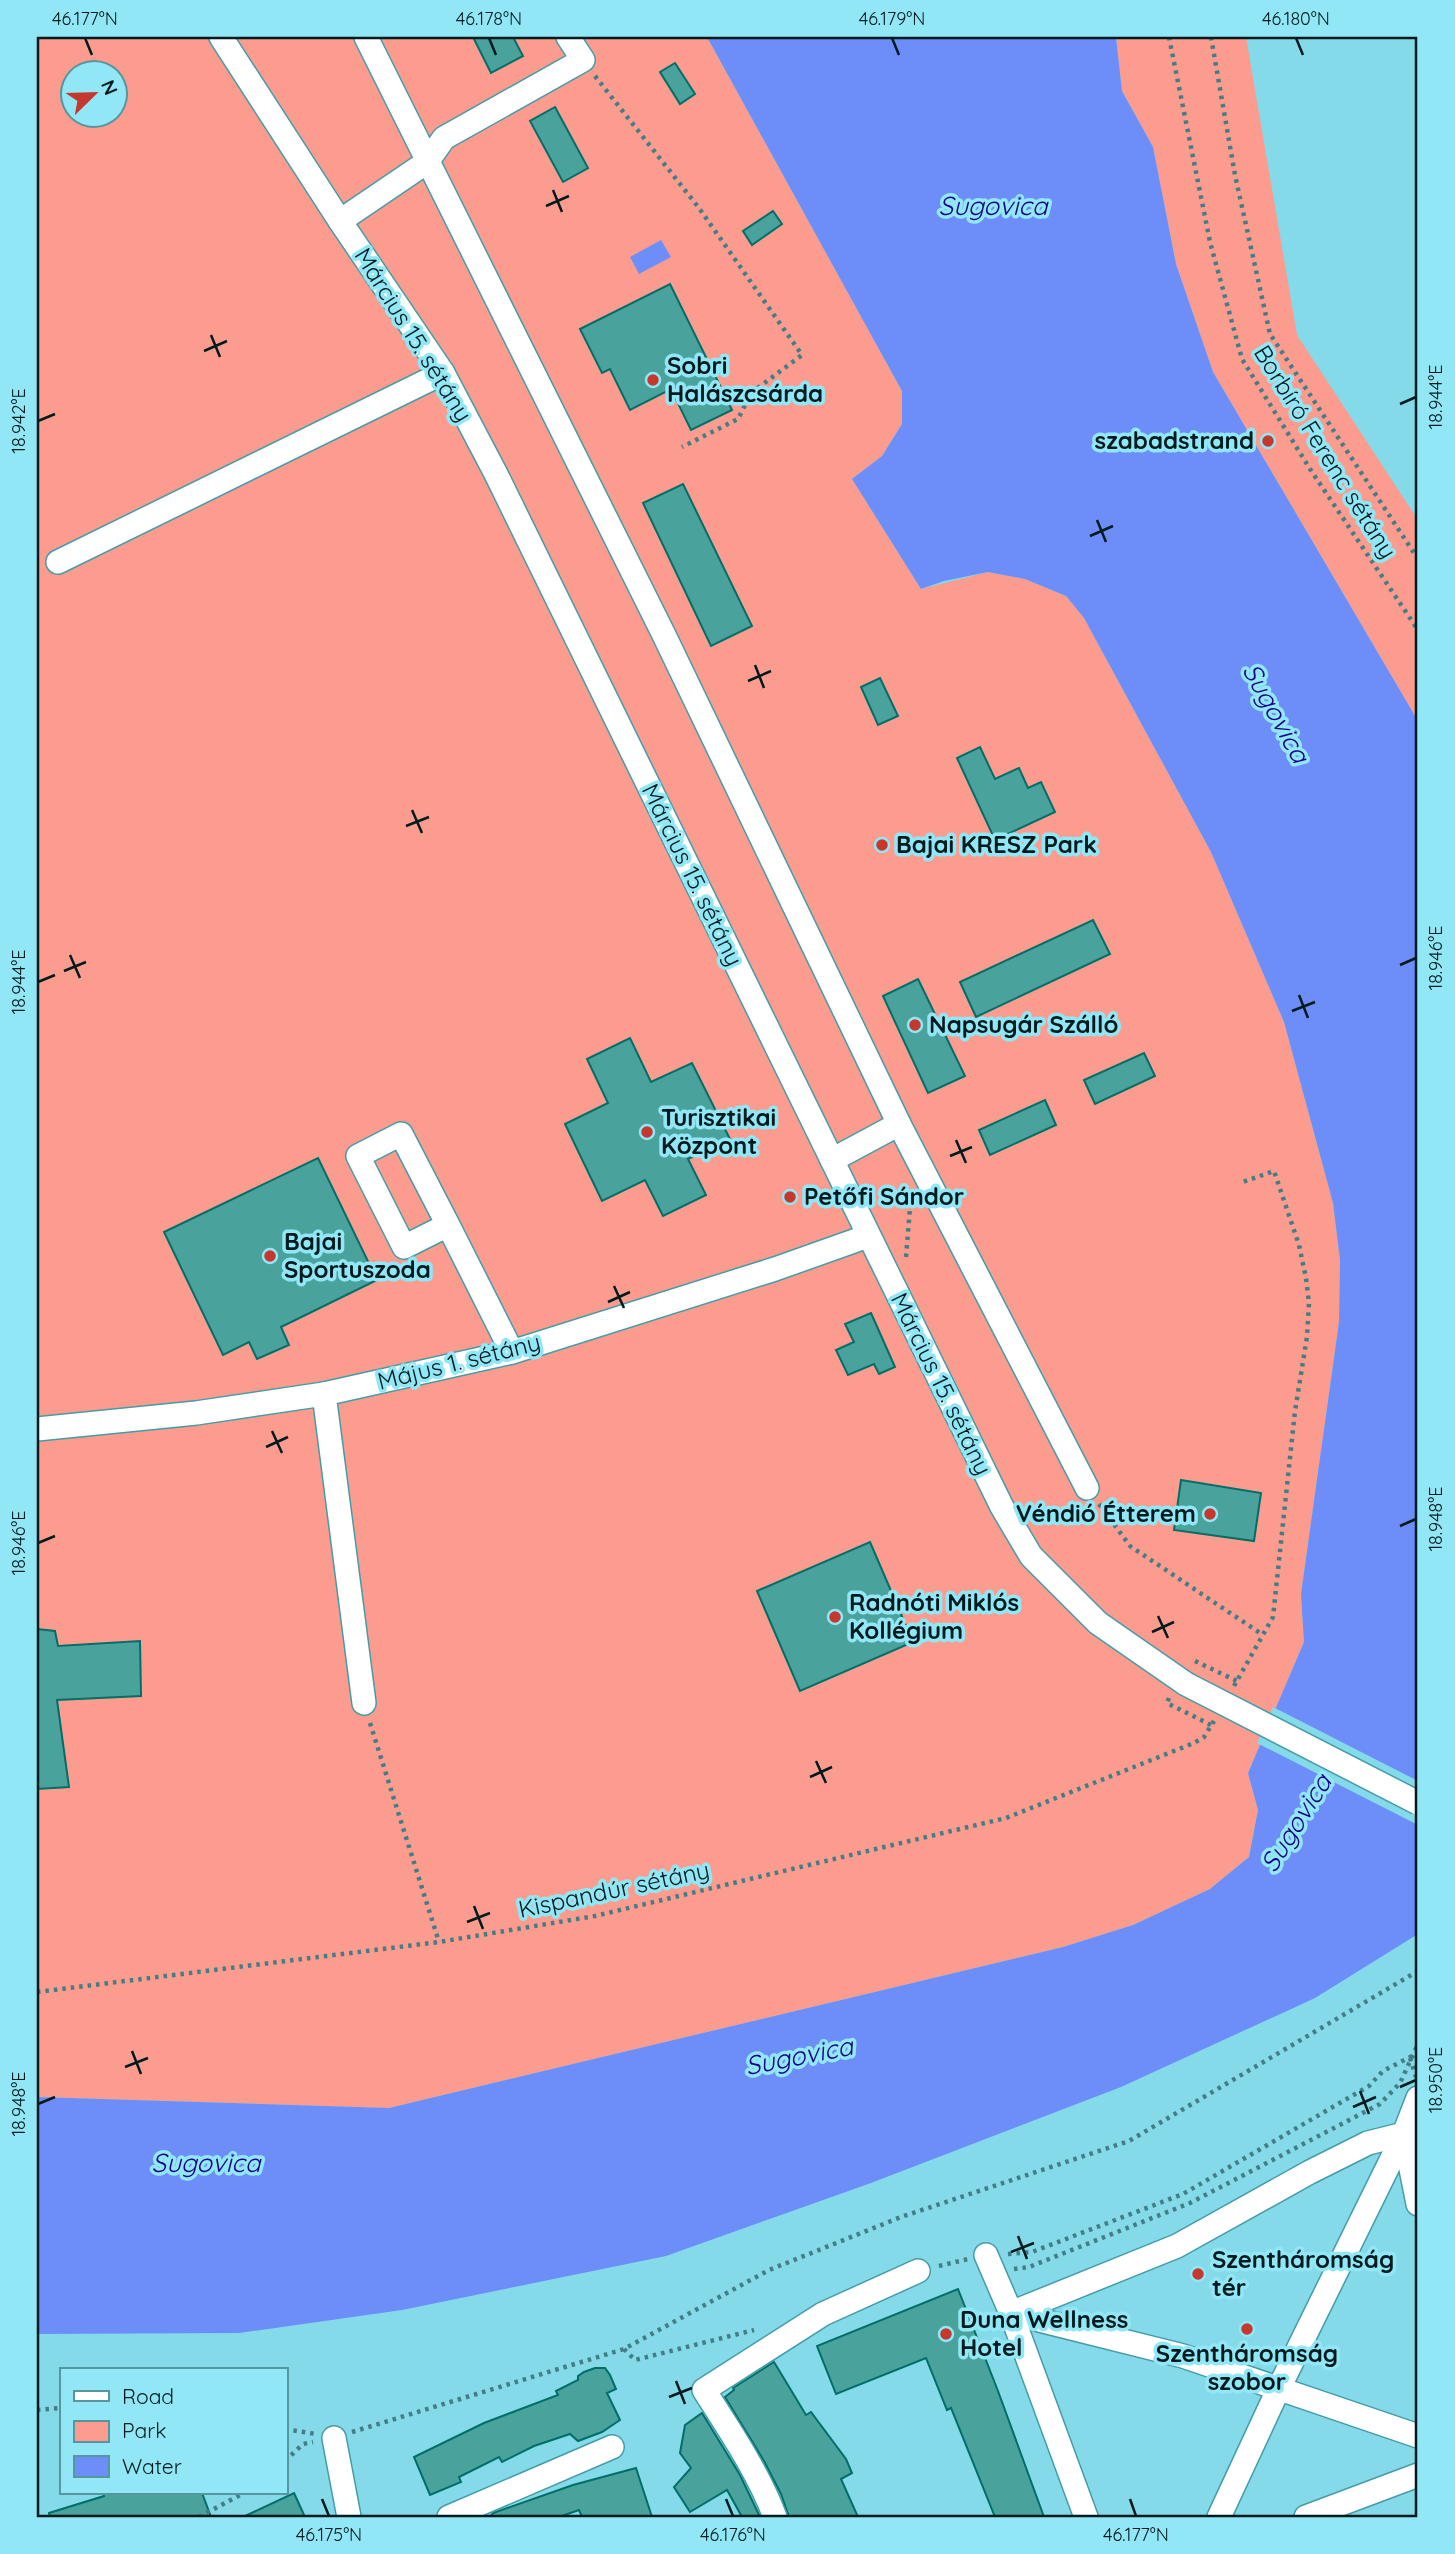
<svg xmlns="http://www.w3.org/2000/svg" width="1455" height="2554" viewBox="0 0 1455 2554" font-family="Quicksand,sans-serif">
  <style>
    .green { fill: #fc9c8e; fill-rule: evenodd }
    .water { fill: #6d8ef8 }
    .pier { fill: #84dae8 }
    .building { fill: #4aa29c; stroke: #006e69; stroke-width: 2 }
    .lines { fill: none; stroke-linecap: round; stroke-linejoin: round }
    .minor-casing { stroke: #459ca9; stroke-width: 26 }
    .path { stroke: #447d86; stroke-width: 4.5; stroke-dasharray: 3.5 5; stroke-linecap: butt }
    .minor { stroke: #fff; stroke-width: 23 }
    .minor-bridge-casing { stroke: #459ca9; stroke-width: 26; stroke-linecap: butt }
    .minor-bridge { stroke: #fff; stroke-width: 23 }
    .ticks { fill: none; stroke: #001a1e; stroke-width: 2.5 }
    .poi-dot { fill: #c5382d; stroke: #91e7f5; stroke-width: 2.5 }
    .labels { text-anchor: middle; stroke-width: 7; stroke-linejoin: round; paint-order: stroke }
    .street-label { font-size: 24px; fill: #001a1e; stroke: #91e7f5 }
    .poi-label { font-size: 24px; font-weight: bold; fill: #001a1e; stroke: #91e7f5; text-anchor: start }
    .water-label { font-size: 26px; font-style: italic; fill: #120289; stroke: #91e7f5 }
    .neatline { fill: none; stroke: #001a1e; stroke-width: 2.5 }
    .ticks-label { font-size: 18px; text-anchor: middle; fill: #001a1e }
  </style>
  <rect width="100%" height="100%" fill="#84dae8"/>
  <g class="green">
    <path d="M 37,37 L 707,37 L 902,391 L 902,424 L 882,456 L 852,479 L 921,589 L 988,572 L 1025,579 L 1066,596 L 1084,618 L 1211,852 L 1284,1022 L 1333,1203 L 1340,1260 L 1339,1322 L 1301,1594 L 1304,1642 L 1248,1773 L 1258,1810 L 1249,1857 L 1210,1889 L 1133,1925 L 1063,1947 L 389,2108 L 37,2097 ZM 74,74 L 116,74 L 116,116 L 74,116 Z"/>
    <polygon points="1116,37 1246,37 1297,335 1418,520 1418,721 1213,372 1176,264 1153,147 1122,91"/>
  </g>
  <g class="water">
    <polygon points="707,37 1116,37 1122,91 1153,147 1176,264 1213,372 1418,721 1418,1934 1315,1998 1121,2087 871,2183 666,2256 402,2310 239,2333 37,2334 37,2097 389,2108 1063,1947 1133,1925 1210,1889 1249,1857 1258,1810 1248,1773 1304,1642 1301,1594 1339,1322 1340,1260 1333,1203 1284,1022 1211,852 1084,618 1066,596 1025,579 988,572 944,581 921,589 852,479 882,456 902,424 902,391"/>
    <polygon points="661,240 671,257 639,274 630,257"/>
  </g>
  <polygon class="pier" points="1273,1707 1418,1781 1418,1825 1257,1743"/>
  <g class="building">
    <polygon points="473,37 513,37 523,56 491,73"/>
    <polygon points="675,63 695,94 680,104 660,72"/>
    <polygon points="555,107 588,168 563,182 530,121"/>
    <polygon points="773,211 782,224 752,245 743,231"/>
    <polygon points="670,284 732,410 691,430 671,389 630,410 610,369 602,373 580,329"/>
    <polygon points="683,484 752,626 711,646 643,503"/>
    <polygon points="880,678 898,716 878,725 861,687"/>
    <polygon points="980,747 995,779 1019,768 1028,788 1041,782 1055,812 995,840 957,758"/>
    <polygon points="1093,920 1110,954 976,1017 960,982"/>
    <polygon points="918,979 965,1076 928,1093 883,996"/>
    <polygon points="630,1038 651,1082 692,1063 730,1139 688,1159 706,1195 663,1216 645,1180 602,1201 565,1124 608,1103 587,1059"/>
    <polygon points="1144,1053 1155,1076 1095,1104 1084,1080"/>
    <polygon points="1045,1100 1056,1125 990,1155 979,1130"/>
    <polygon points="318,1158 377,1280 281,1327 289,1345 257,1359 249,1342 223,1355 164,1232"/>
    <polygon points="871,1313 895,1367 879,1374 874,1364 848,1375 836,1350 854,1342 845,1324"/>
    <polygon points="1181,1480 1261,1493 1254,1541 1174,1530"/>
    <polygon points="870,1542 913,1642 800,1691 757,1591"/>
    <polygon points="37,1629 55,1631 58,1646 140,1641 141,1696 57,1700 69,1787 37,1789"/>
    <polygon points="958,2289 998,2391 1044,2517 995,2517 951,2408 947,2410 926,2358 836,2394 817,2346"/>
    <polygon points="774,2362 806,2415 811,2412 846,2459 852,2473 841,2479 858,2517 789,2517 781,2494 764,2461 725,2397 734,2390 733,2388"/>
    <polygon points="595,2368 605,2368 610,2375 616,2389 607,2393 620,2420 602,2432 578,2441 570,2434 534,2446 502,2462 499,2457 459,2477 461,2482 430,2495 414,2457 484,2423 558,2395 556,2391 578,2380 578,2376 584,2372"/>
    <polygon points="702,2413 740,2475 760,2517 742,2517 727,2490 690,2512 674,2487 691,2468 680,2453 685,2425"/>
    <polygon points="636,2468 652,2517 582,2517 579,2510 559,2517 490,2517 493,2513 573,2485"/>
    <polygon points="103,2493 202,2493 211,2517 50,2517 49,2513 104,2496"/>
    <polygon points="294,2493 305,2517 243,2517"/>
  </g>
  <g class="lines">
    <g class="minor-casing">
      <g id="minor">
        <polyline points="221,37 340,221 443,373 496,474 1002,1507 1031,1556 1098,1623 1186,1684"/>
        <polyline points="366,37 664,635 899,1124 1087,1488"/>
        <polyline points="340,221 427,162 444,138 583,60 568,37"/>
        <polyline points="58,562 443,373"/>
        <polyline points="832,1160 899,1124"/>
        <polyline points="448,1225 401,1134 358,1156 404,1247 448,1225 512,1352"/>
        <polyline points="324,1394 364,1703"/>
        <polyline points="37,1429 196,1413 324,1394 512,1352 775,1269 868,1236"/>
        <polyline points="1404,2134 1418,2204"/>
        <polyline points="986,2255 1011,2313 1086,2517"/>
        <polyline points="1011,2313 1177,2246 1310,2172 1368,2143 1404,2134"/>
        <polyline points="1011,2313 1183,2356 1418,2436"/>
        <polyline points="334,2438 349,2517"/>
        <polyline points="449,2517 612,2447"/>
        <path d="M 775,2517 C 758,2472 730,2431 704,2390 L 823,2314 L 918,2271"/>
        <polyline points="1219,2517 1278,2390 1404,2134 1418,2098"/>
        <polyline points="1306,2517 1418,2475"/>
      </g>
    </g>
    <g class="path">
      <polyline points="1169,37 1210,242 1242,359 1310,469 1418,630"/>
      <polyline points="1211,37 1235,175 1270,334 1418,559"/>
      <polyline points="595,76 699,208 802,355 751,393 738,419 682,447"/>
      <polyline points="906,1257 911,1196"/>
      <polyline points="1099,1504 1130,1546 1263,1635"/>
      <polyline points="1195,1661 1237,1681"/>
      <polyline points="1234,1686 1273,1617 1295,1411 1307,1337 1309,1303 1306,1278 1299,1245 1274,1171 1240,1183"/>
      <polyline points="1169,1698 1167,1703 1211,1725"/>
      <polyline points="370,1723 439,1942"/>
      <polyline points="37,1992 439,1942 595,1916 1006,1818 1194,1743 1204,1737 1214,1721"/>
      <polyline points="1410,2058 1416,2077"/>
      <polyline points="1008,2254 1032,2252 1183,2194 1369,2086 1383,2071 1418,2053"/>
      <polyline points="939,2266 968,2259"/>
      <polyline points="1014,2269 1029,2267 1190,2203 1380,2104 1400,2083 1418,2044"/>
      <polyline points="624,2349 635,2360 754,2330"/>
      <polyline points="37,2410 61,2408"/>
      <polyline points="285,2429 316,2434"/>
      <polyline points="352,2432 624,2349 769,2270 901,2217 1129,2141 1418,1971"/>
      <polyline points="285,2461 303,2444 313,2442"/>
      <polyline points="199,2517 244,2493"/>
    </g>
    <use href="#minor" class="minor"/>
    <g class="minor-bridge-casing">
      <polyline id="minor-bridge" points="1186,1684 1418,1803"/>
    </g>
    <use href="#minor-bridge" class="minor-bridge"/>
  </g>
  <path class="ticks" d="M 85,38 L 92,55M 489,38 L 496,55M 892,38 L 899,55M 1296,38 L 1303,55M 553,190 L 562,212M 546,206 L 569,196M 211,335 L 220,357M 204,351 L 227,341M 1400,404 L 1416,397M 38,421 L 55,414M 1097,520 L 1106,542M 1090,536 L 1113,526M 755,665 L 764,688M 748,681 L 771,671M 412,810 L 422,833M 406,826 L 429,817M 70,955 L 80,978M 1400,965 L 1416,958M 64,971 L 86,962M 38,982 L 55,975M 1299,995 L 1308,1018M 1292,1011 L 1315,1002M 956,1140 L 966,1163M 950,1156 L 972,1147M 614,1286 L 624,1308M 608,1302 L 630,1292M 272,1431 L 282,1453M 266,1447 L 288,1437M 1400,1526 L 1416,1519M 38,1543 L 55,1536M 1158,1616 L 1168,1638M 1152,1632 L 1174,1622M 816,1761 L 826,1783M 810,1777 L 832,1767M 474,1906 L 483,1929M 467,1922 L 490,1913M 132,2051 L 141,2074M 125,2067 L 148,2058M 1400,2087 L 1416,2080M 1360,2091 L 1369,2114M 38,2104 L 55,2097M 1353,2107 L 1376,2097M 1018,2236 L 1027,2259M 1011,2252 L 1034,2243M 676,2381 L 685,2404M 669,2397 L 692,2388M 322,2499 L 329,2516M 726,2499 L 733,2516M 1130,2499 L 1136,2516"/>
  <g class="poi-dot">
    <circle cx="653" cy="380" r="7"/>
    <circle cx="1268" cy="441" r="7"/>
    <circle cx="882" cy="845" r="7"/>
    <circle cx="915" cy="1025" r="7"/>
    <circle cx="647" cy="1132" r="7"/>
    <circle cx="790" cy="1197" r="7"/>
    <circle cx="270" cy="1256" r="7"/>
    <circle cx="1210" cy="1514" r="7"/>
    <circle cx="835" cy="1617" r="7"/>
    <circle cx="1198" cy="2274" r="7"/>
    <circle cx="1247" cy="2329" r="7"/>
    <circle cx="946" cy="2334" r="7"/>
  </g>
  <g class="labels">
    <g class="street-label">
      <text transform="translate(413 335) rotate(58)" y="8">Március 15. sétány</text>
      <text transform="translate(1325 452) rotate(58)" y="8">Borbíró Ferenc sétány</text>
      <text transform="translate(692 875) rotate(64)" y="8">Március 15. sétány</text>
      <text transform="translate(459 1362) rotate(-14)" y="8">Május 1. sétány</text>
      <text transform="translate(941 1384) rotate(64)" y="8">Március 15. sétány</text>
      <text transform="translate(614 1890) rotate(-12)" y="8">Kispandúr sétány</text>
    </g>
    <g class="poi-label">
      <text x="667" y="374">Sobri<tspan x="667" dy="28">Halászcsárda</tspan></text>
      <text x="1254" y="449" text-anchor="end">szabadstrand</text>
      <text x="896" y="853">Bajai KRESZ Park</text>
      <text x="929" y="1033">Napsugár Szálló</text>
      <text x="661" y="1126">Turisztikai<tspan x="661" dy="28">Központ</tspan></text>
      <text x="804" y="1205">Petőfi Sándor</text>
      <text x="284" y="1250">Bajai<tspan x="284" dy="28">Sportuszoda</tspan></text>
      <text x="1196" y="1522" text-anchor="end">Véndió Étterem</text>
      <text x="849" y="1611">Radnóti Miklós<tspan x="849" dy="28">Kollégium</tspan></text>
      <text x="1212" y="2268">Szentháromság<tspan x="1212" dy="28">tér</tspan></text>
      <text x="960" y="2328">Duna Wellness<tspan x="960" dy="28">Hotel</tspan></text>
      <text x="1247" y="2362" text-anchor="middle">Szentháromság<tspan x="1247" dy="28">szobor</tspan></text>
    </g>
    <g class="water-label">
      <text x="993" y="215">Sugovica</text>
      <text transform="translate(1276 713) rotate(61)" y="9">Sugovica</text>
      <text transform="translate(1296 1823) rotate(-58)" y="9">Sugovica</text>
      <text transform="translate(799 2056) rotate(-11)" y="9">Sugovica</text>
      <text x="206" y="2172">Sugovica</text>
    </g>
  </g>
  <rect width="1455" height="2554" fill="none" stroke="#91e7f5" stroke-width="77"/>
  <rect x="60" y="2368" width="228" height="126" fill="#91e7f5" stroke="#57959f" stroke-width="2"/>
  <rect x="74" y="2391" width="35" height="10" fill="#ffffff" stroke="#57959f" stroke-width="2"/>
  <text x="122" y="2404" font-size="21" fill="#001a1e">Road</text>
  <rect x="74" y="2421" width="35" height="21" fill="#fc9c8e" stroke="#57959f" stroke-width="2"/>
  <text x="122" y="2438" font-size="21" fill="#001a1e">Park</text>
  <rect x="74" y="2456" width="35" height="21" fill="#6d8ef8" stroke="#57959f" stroke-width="2"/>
  <text x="122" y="2474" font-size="21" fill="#001a1e">Water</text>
  <g transform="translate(94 94) rotate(67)"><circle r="33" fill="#91e7f5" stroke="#57959f" stroke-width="2"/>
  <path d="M0-5L12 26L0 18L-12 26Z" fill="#c5382d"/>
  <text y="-10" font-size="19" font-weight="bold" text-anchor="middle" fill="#001a1e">N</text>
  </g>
  <rect x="38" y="38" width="1378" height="2478" class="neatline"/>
  <g class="ticks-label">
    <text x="85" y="25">46.177°N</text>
    <text x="489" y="25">46.178°N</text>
    <text x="892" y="25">46.179°N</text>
    <text x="1296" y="25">46.180°N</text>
    <text transform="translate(1436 397) rotate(-90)" y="6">18.944°E</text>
    <text transform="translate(19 421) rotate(-90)" y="6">18.942°E</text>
    <text transform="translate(1436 958) rotate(-90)" y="6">18.946°E</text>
    <text transform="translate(19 982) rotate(-90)" y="6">18.944°E</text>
    <text transform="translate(1436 1519) rotate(-90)" y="6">18.948°E</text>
    <text transform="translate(19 1543) rotate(-90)" y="6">18.946°E</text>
    <text transform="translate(1436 2080) rotate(-90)" y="6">18.950°E</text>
    <text transform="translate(19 2104) rotate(-90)" y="6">18.948°E</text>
    <text x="329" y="2541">46.175°N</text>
    <text x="733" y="2541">46.176°N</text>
    <text x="1136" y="2541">46.177°N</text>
  </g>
</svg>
